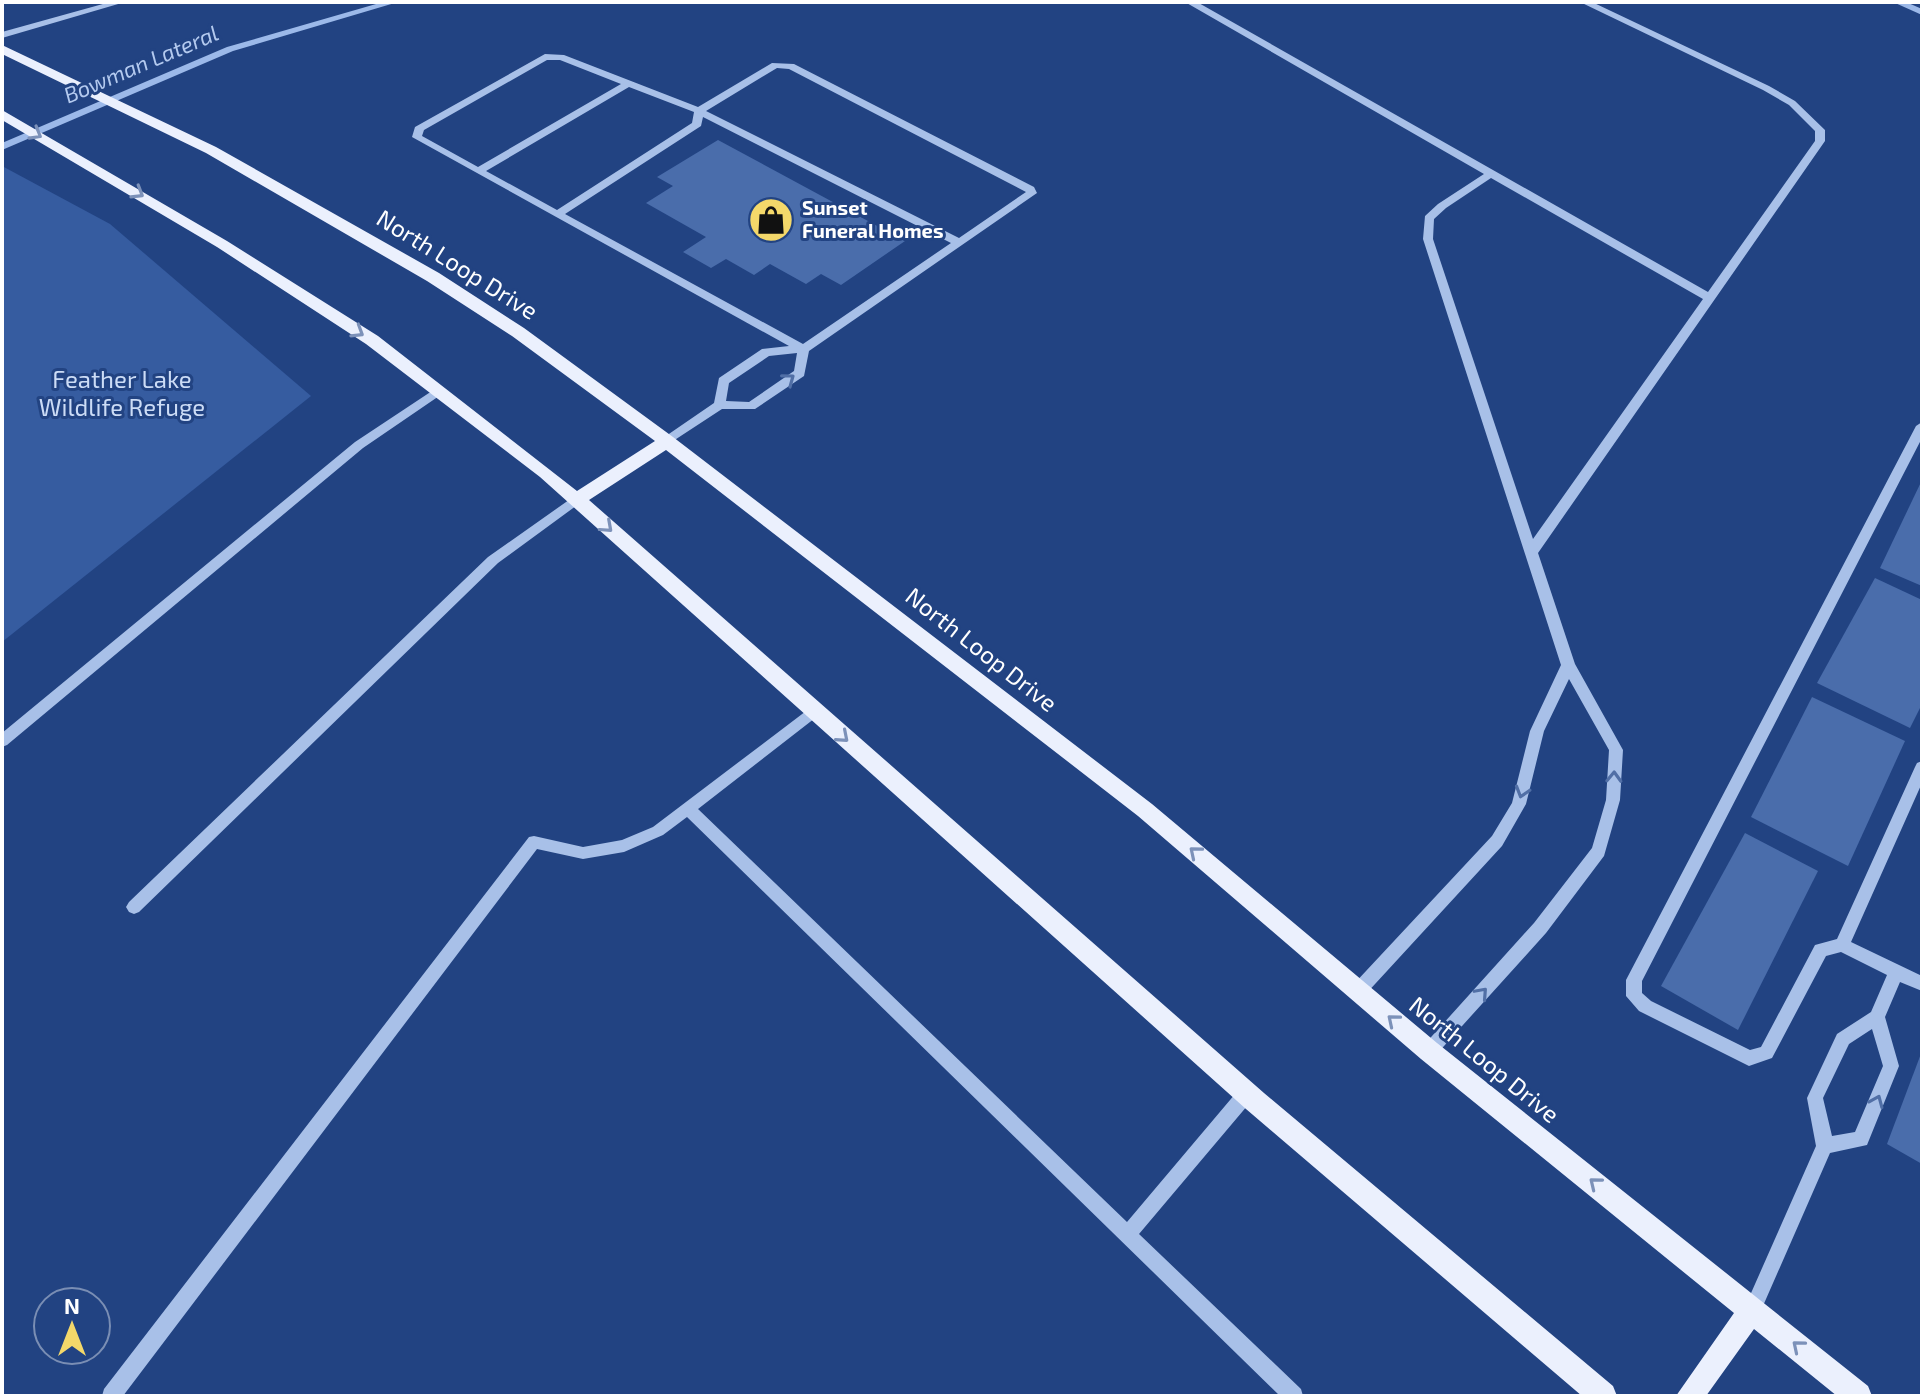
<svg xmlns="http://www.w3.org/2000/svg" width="1924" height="1398" viewBox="0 0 1924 1398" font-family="'Exo 2',sans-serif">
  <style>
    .green { fill: #365ca0 }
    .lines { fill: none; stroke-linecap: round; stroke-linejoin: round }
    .stream { fill: #9cb9e9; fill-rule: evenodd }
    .building { fill: #4a6dab }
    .minor { fill: #a8c0e8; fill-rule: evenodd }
    .major { fill: #ebf0fd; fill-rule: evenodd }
    .oneway { stroke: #7c91b9 }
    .oneway2 { stroke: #516fa6 }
    .labels { text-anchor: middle; stroke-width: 6; stroke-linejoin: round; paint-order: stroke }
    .far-poi-label { font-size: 20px; font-weight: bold; fill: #fff; stroke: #224382; text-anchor: start }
    .far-water-label { font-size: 22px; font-style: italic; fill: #b4caef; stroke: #224382 }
    .street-label { font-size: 24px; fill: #fff; stroke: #224382 }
    .park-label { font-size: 24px; fill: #ccdcf6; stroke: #224382 }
  </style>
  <rect width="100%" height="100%" fill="#224382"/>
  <polygon class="green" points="2,166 110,224 311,396 2,642"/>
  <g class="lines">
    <g class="stream">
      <polygon points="383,2 398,2 233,51 2,150 2,143 227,47"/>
      <polygon points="1893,2 1906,2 1922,9 1922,15"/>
    </g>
  </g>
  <g class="building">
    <polygon points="718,140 905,241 841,285 821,274 806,284 770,264 754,275 726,259 711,268 683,252 706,237 646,203 673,186 657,177"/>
    <polygon points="1922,480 1922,586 1880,568"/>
    <polygon points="1875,578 1922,600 1922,704 1910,728 1817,683"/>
    <polygon points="1812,697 1905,741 1848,866 1751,817"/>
    <polygon points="1745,833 1818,871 1738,1030 1661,986"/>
    <polygon points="1922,1051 1922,1164 1887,1144"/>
  </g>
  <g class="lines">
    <g class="minor">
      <polygon points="110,2 125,2 2,38 2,32"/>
      <path d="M 1185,2 L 1197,2 L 1708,292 L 1815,141 L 1815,131 L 1789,105 L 1763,90 L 1580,2 L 1592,2 L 1769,86 L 1795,101 L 1825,130 L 1825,141 L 1538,553 L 1575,664 L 1623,750 L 1620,800 L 1604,856 L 1546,933 L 1435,1056 L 1429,1059 L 1423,1056 L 1421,1051 L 1423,1046 L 1534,923 L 1592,848 L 1606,800 L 1609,750 L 1569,679 L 1544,731 L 1526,804 L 1502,846 L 1364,996 L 1358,998 L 1352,996 L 1350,991 L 1352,986 L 1492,836 L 1512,803 L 1530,731 L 1561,665 L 1423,239 L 1425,216 L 1438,204 L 1484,174 ZM 1491,178 L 1703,299 L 1533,539 L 1433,239 L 1434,219 L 1446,208 Z"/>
      <path d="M 545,54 L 564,55 L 698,107 L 772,63 L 794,64 L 1034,187 L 1037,193 L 809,351 L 804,376 L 755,409 L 722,409 L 667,445 L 663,444 L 661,441 L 663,438 L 714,403 L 719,378 L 762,349 L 789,346 L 412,137 L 415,127 ZM 547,60 L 560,60 L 621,84 L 478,167 L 422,136 L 424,130 ZM 777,68 L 789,69 L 1026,192 L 959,238 L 706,111 ZM 629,87 L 694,112 L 692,123 L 557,210 L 486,171 ZM 703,117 L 951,243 L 803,344 L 565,214 L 701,126 ZM 797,353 L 794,371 L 749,402 L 726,401 L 729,383 L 769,356 Z"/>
      <polygon points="438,387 442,388 442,394 363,448 7,745 2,747 2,733 355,442"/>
      <path d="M 1922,422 L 1922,438 L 1642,981 L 1642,993 L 1651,1001 L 1750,1050 L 1761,1047 L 1815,945 L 1837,939 L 1915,767 L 1917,763 L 1922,761 L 1922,783 L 1851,942 L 1922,976 L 1922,991 L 1900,982 L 1885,1017 L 1899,1066 L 1867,1145 L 1830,1153 L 1759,1315 L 1753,1318 L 1747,1315 L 1744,1309 L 1816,1146 L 1807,1098 L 1837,1034 L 1871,1012 L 1887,975 L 1841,952 L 1826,956 L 1772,1058 L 1749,1066 L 1639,1011 L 1626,996 L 1626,980 L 1916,426 ZM 1872,1029 L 1883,1066 L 1855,1132 L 1832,1136 L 1823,1098 L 1849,1044 Z"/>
      <polygon points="576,495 580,497 582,500 580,503 498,563 139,912 134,914 129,912 126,907 129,902 488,557"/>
      <polygon points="814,705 819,707 821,711 819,715 698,809 1127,1222 1241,1087 1247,1085 1253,1087 1255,1093 1253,1099 1139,1234 1301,1389 1303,1396 1280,1396 687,817 663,835 624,852 583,859 537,849 123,1396 102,1396 104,1389 529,837 534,836 583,847 622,840 653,827"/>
    </g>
    <polygon class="major" points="2,45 216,147 439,273 524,328 673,437 1152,804 1437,1043 1868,1386 1872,1396 1837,1396 1754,1329 1706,1396 1676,1396 1734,1313 1421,1059 1138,816 666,450 589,500 1264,1093 1613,1386 1617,1396 1582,1396 1246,1109 540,477 366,344 217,247 2,120 2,110 227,241 378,336 577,491 655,441 512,336 427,281 206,153 2,54"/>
  </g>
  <defs><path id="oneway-chevron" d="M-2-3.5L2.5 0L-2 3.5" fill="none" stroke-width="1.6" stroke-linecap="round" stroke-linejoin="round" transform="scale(2)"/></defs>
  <g class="oneway">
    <use href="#oneway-chevron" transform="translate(36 134) rotate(30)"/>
    <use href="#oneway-chevron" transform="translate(138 193) rotate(31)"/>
    <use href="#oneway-chevron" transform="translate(358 332) rotate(32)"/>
    <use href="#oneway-chevron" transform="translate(607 527) rotate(42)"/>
    <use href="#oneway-chevron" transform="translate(843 737) rotate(41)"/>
    <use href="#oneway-chevron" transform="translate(1195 852) rotate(-140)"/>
    <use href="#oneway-chevron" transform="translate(1393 1020) rotate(-140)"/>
    <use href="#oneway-chevron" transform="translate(1595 1183) rotate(-141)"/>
    <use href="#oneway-chevron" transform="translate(1798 1346) rotate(-140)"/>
  </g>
  <g class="oneway2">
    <use href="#oneway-chevron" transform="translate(789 379) rotate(-37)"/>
    <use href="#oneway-chevron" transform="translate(1614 777) rotate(-88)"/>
    <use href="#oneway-chevron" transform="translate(1522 792) rotate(107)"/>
    <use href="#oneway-chevron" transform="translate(1482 993) rotate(-48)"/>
    <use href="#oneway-chevron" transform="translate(1877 1101) rotate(-67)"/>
  </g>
  <defs>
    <g id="shop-disc" transform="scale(2.3)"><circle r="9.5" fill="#f4d86a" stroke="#224382"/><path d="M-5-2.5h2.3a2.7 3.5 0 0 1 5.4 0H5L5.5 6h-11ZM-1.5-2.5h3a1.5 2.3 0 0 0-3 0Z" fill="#111"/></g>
  </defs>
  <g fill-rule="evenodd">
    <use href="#shop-disc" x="771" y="220"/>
  </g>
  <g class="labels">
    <g class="far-poi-label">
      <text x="802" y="215">Sunset<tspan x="802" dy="23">Funeral Homes</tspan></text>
    </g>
    <g class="far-water-label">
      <text transform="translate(141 64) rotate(-23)" y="8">Bowman Lateral</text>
    </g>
    <g class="street-label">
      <text transform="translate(457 265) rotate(32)" y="8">North Loop Drive</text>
      <text transform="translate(981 650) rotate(38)" y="8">North Loop Drive</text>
      <text transform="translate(1484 1060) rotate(39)" y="8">North Loop Drive</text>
    </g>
    <g class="park-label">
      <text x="122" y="388">Feather Lake<tspan x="122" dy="28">Wildlife Refuge</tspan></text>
    </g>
  </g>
  <rect width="1924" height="1398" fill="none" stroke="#ffffff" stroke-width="8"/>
  <g transform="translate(72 1326)"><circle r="38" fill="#224382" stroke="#7a8eb4" stroke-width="2"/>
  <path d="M0-6L14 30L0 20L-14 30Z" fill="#f4d86a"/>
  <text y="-12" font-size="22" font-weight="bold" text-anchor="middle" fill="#ffffff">N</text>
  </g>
</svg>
